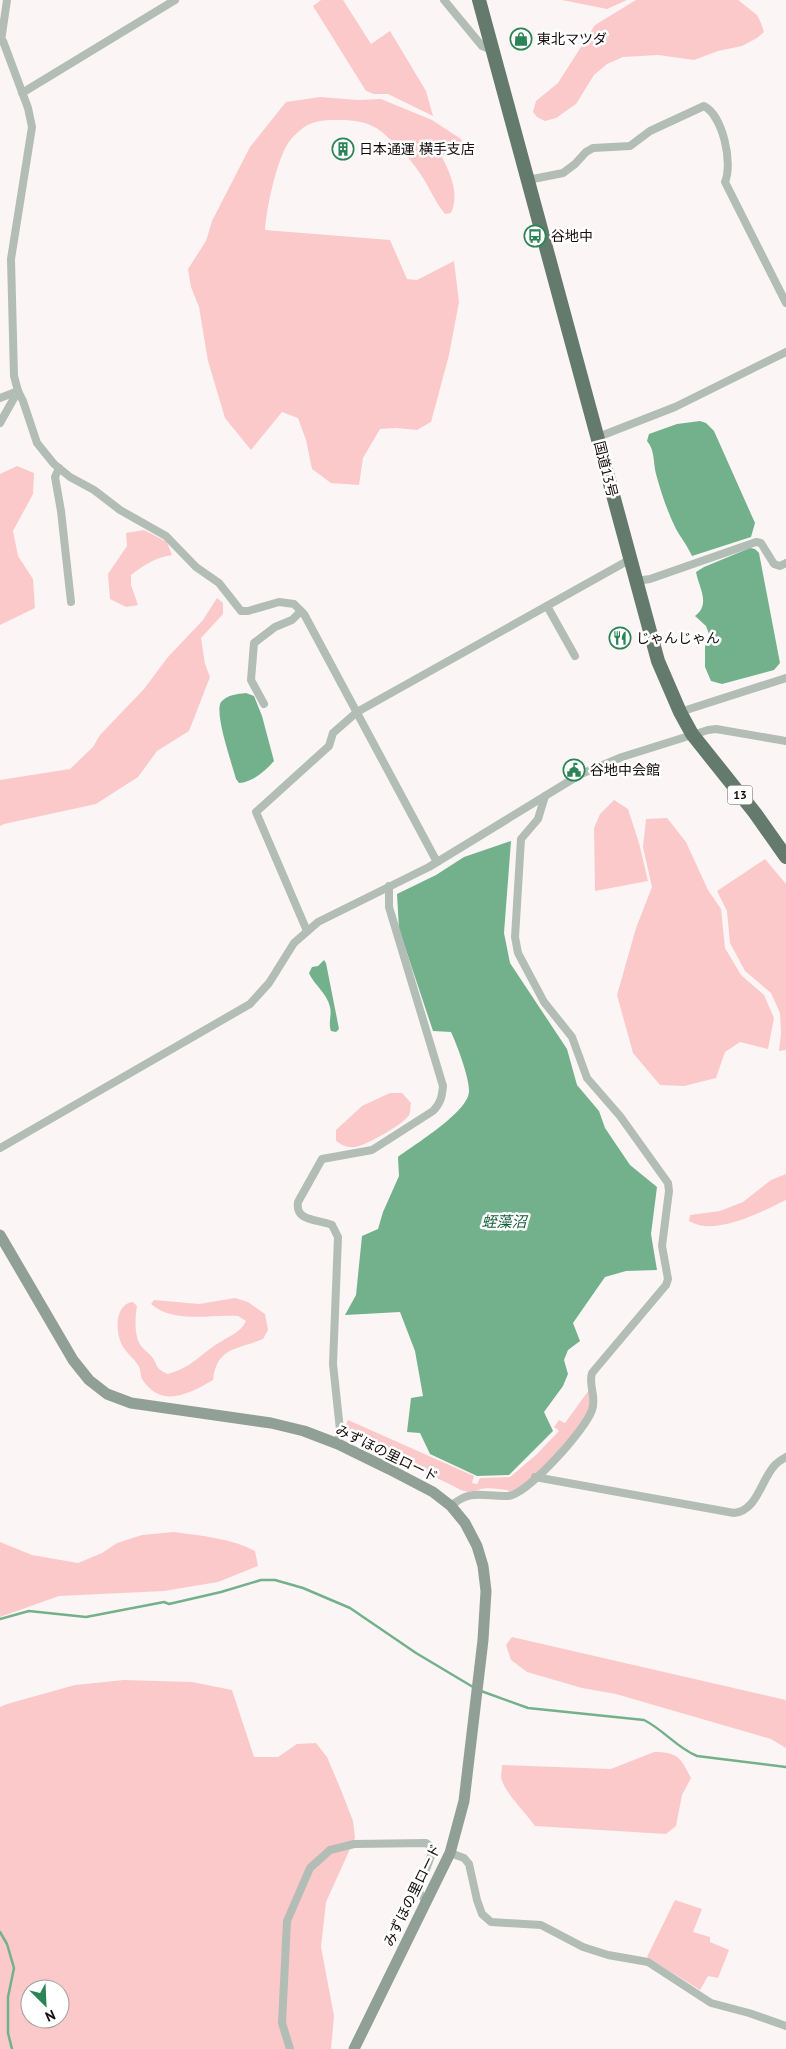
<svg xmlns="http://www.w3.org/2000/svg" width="786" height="2049" viewBox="0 0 786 2049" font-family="'PT Sans','Noto Sans JP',sans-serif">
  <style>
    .green { fill: #fbc9c9; fill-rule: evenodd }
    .water { fill: #73b18c }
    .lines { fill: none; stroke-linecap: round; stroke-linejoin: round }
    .stream { stroke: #73b18c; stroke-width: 2.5 }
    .street { stroke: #b2bdb6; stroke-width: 8 }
    .secondary { stroke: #91a096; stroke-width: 11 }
    .highway { stroke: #647a6c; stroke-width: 14 }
    .labels { text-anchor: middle; stroke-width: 5; stroke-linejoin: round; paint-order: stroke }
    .shield { fill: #fff; stroke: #5b5555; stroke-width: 1 }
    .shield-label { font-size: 12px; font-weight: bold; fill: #150c0c }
    .poi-label { font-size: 14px; fill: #150c0c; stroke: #fff; text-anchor: start }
    .street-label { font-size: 14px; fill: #150c0c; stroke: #fff }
    .water-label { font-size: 15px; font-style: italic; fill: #125c39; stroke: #fff }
  </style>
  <rect width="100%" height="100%" fill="#fcf5f5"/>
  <g class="green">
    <polygon points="321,0 343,0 371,44 390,31 426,91 433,116 388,94 374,94 366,91 313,6"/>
    <polygon points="562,0 627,0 607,9"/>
    <polygon points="636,0 738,0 757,15 761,23 764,32 757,38 742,46 718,51 694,60 658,55 623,57 607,64 594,75 576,104 556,118 545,121 537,117 533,112 536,101 558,83 595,25"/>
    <path d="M 320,97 L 358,100 L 381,99 L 432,120 L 461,139 L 463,148 L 460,153 L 441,155 C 450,173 460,193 451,213 L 445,214 C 435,202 430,188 421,175 C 411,159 396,144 382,132 C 369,122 356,120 339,120 C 328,120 316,120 306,126 C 301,129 292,137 289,142 C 277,158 266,210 265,230 L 390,240 L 407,279 L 417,280 L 454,261 L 459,302 L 449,355 L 431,422 L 417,430 L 396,428 L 380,429 L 363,458 L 359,485 L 331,483 L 312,469 L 306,440 L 298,418 L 282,412 L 251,450 L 225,418 L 208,361 L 199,307 L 191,287 L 188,269 L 206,241 L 212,221 L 250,147 L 286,102 Z"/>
    <polygon points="17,466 34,473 33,494 13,531 18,556 33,579 35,608 0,625 0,474"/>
    <path d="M 144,530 L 167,542 L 172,555 C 155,558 145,564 131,575 L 131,585 L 138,605 L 126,607 L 110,599 L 108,574 L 127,546 L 126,533 Z"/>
    <polygon points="217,598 223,603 223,614 201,638 205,664 210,677 189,731 157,751 138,777 96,804 4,824 0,826 0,780 70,769 93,747 100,735 144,689 168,657 203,620"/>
    <polygon points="614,800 628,809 639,843 648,881 595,891 594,828 600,814"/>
    <polygon points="667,818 686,842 708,890 721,909 725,948 741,975 764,995 774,1018 768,1049 740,1042 725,1052 716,1078 684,1086 660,1085 633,1053 617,995 636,928 652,887 643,847 646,819"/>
    <polygon points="765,859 786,884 786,1050 779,1051 781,1033 780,1013 771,993 745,971 730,943 727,911 717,891"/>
    <path d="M 390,1093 L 402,1093 L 411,1103 C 410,1106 411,1112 409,1115 C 404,1124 365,1146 355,1147 C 347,1148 342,1145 336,1141 L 336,1130 L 362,1106 Z"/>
    <path d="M 786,1174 L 786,1200 C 761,1212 715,1237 689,1221 L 690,1215 L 720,1211 L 743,1202 L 771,1180 Z"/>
    <path d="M 235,1298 L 248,1302 L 265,1314 L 268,1330 L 263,1339 C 238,1350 217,1346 213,1380 C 189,1394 161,1409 142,1379 C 140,1374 141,1369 138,1365 C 133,1358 127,1353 123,1347 C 115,1334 114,1304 133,1302 L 137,1306 C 135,1318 134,1336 141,1346 C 144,1350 149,1353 152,1357 C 159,1366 154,1368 168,1374 C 193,1367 201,1353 222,1341 C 231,1335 241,1332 246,1321 L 238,1316 C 210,1314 174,1324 151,1304 L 154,1300 L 199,1304 Z"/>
    <path d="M 589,1390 C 590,1397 592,1406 588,1413 C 586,1418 580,1423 577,1428 C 559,1453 538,1479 510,1492 L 507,1490 C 500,1489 488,1487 481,1489 C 473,1492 469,1493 461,1490 L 343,1431 L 348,1420 L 474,1476 L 472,1483 L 477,1484 L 480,1478 L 510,1477 L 536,1455 L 559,1431 L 554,1427 L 559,1420 L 565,1423 Z"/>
    <path d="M 174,1532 C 202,1536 230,1538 255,1551 L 258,1566 L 218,1582 L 164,1591 L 59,1596 L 0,1617 L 0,1542 L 32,1555 L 78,1563 L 102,1553 L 117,1543 L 142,1535 Z"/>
    <polygon points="512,1637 786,1700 786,1748 771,1739 616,1694 582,1688 527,1672 511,1660 506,1645"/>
    <path d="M 124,1680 L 192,1682 L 232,1690 L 254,1757 L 278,1757 L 297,1744 L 316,1743 L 327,1757 L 341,1790 L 353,1821 L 355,1838 L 326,1902 L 321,1947 L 334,2016 L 331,2049 L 0,2049 L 0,1707 L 7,1704 L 75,1685 ZM 30,1989 L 60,1989 L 60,2019 L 30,2019 Z"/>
    <path d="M 654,1752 C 678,1752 681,1758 691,1778 L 682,1795 L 676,1826 L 666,1834 L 535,1826 C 527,1814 503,1791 501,1777 C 501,1774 502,1769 502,1765 L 611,1769 Z"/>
    <polygon points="675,1900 702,1909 693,1932 710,1937 710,1942 729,1950 718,1978 708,1976 700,1990 647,1957"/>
  </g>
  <g class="water">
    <path d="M 700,421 L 706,423 L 714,431 L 755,523 L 751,537 L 692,556 C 687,545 681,538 676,529 C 667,511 661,492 656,474 C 653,462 655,450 647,441 L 649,434 L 677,424 Z"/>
    <path d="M 750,548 L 755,549 L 759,553 L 780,663 L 774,670 L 722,684 L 711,681 L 705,667 L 705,647 L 709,634 L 706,626 L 695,616 C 711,604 699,588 696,572 L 704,567 Z"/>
    <path d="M 246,693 L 254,696 L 262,716 L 274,761 C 265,771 253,782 239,783 L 236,779 C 232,764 214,713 221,702 C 227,695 237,694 246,693 Z"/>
    <path d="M 511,841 L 504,933 L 510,963 L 567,1049 L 577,1085 L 599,1111 L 605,1128 L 630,1165 L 657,1187 L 651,1234 L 657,1270 L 626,1271 L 605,1277 L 573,1323 L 580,1341 L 568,1350 L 564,1360 L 568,1374 L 563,1386 L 544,1412 L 553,1431 L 509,1475 L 477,1476 L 430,1454 L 420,1433 L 407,1432 L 411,1398 L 423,1396 L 415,1351 L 400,1312 L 345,1315 L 356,1295 L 362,1236 L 378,1229 L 383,1212 L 399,1176 L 398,1157 C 415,1144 467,1113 469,1092 C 470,1079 457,1045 451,1032 L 433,1031 L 399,929 L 397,894 L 436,875 L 464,857 Z"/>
    <path d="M 324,960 L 326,963 L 339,1029 L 336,1032 L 331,1031 C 328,1022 332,1015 330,1007 C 327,993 314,985 309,973 L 312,967 L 318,966 Z"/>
  </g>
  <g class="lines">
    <g class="stream">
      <polyline points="0,1619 29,1611 86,1617 164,1602 169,1604 221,1592 261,1580 275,1580 303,1588 350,1608 416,1653 473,1687"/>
      <path d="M 481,1691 L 528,1708 L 644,1720 C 664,1730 677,1748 697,1756 L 786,1767"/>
      <polyline points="0,1932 7,1944 14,1968 8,1997 8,2033 12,2049"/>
    </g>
    <g class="street">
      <polyline points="444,0 482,46 492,50"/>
      <polyline points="0,41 3,41 28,108 32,127 11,259 14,376 18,391 23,401 37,443 54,464 70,477 94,490 120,510 166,536 196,567 219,583 241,611 248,611 279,602 294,604 304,614 437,862"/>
      <polyline points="1,41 7,0"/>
      <polyline points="22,93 175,0"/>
      <path d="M 528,180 L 563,173 L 575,164 L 586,152 L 593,148 L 630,146 L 650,131 L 704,106 C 723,116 733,163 725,182 L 786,303"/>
      <polyline points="0,398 18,391"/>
      <polyline points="0,423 18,391"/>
      <polyline points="598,437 675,407 786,352"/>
      <polyline points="59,468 55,477 61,511 71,602"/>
      <polyline points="636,581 650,579 756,542 761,543 774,564 780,566 786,563"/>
      <polyline points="547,606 575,656"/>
      <polyline points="264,704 251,680 254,643 275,627 292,620 301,611"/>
      <polyline points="680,712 786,678"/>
      <polyline points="307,931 256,812 329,746 333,733 357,712 629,560"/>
      <polyline points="0,1148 250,1004 269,983 294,943 318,922 429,867 581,774 622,757 708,730 716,729 786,741"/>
      <path d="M 338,1444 L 340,1430 L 333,1364 L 338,1237 L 332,1225 C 318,1219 295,1222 298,1202 L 322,1159 L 372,1150 L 433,1111 C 441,1103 442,1096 443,1086 L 389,907 L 389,886"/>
      <path d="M 535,1477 L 734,1513 C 758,1511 761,1478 776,1464 C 779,1461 783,1459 786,1457"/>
      <path d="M 451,1506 C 471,1488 484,1497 508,1496 C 527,1495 586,1429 592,1410 C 597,1397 588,1386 592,1373 L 666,1285 L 668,1279 L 662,1246 L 669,1191 L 668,1183 L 620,1116 L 587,1078 L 572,1037 L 544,1002 L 518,953 L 515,937 L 521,839 L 538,819 L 545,796"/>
      <polyline points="450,1853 464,1858 469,1864 477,1900 482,1914 491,1922 541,1925 583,1947 608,1955 648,1962 711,2003 749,2013 786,2026"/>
      <polyline points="290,2049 282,2023 287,1921 310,1868 330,1850 354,1844 426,1843 432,1847 431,1856 418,1891 427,1902"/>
    </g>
    <polyline class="secondary" points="0,1235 73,1360 89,1380 107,1394 131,1403 271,1423 304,1431 338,1444 389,1469 433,1492 451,1506 465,1523 477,1546 483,1566 486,1591 483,1640 464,1801 450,1853 354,2049"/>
    <polyline class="highway" points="479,0 658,661 680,712 692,734 755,813 786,857"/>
  </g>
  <defs>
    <g id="shop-ring" transform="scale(1.125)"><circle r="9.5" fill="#fff" stroke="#2c8356" stroke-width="1.5"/><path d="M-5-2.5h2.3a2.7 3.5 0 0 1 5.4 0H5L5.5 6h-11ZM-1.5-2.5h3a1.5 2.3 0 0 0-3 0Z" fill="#2c8356"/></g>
    <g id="building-ring" transform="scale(1.125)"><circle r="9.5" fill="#fff" stroke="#2c8356" stroke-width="1.5"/><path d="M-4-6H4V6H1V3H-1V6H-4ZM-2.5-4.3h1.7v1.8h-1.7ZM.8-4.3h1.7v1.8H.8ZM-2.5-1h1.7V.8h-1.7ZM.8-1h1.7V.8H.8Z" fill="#2c8356"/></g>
    <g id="bus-ring" transform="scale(1.125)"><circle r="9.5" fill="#fff" stroke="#2c8356" stroke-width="1.5"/><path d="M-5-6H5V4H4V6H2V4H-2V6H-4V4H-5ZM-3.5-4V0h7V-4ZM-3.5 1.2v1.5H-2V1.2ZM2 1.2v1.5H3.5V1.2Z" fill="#2c8356"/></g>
    <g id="restaurant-ring" transform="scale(1.125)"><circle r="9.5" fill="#fff" stroke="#2c8356" stroke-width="1.5"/><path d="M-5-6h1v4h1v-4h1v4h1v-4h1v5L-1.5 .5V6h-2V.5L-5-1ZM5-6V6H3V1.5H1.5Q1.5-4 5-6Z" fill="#2c8356"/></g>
    <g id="civic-ring" transform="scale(1.125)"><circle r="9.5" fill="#fff" stroke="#2c8356" stroke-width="1.5"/><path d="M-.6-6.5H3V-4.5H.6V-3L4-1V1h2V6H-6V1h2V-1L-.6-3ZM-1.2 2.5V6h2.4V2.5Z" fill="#2c8356"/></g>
  </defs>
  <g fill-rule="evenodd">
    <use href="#shop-ring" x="521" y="39"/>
    <use href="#building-ring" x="343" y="149"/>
    <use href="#bus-ring" x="535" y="236"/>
    <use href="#restaurant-ring" x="620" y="638"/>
    <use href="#civic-ring" x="574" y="770"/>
  </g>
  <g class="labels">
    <rect class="shield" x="727.5" y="785.5" width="25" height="19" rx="4"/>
    <g class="shield-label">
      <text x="740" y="799">13</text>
    </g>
    <g class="poi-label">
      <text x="537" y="44">東北マツダ</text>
      <text x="359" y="154">日本通運 横手支店</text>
      <text x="551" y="241">谷地中</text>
      <text x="636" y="643">じゃんじゃん</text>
      <text x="590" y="775">谷地中会館</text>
    </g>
    <g class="street-label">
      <text transform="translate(606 469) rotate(76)" y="5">国道13号</text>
      <text transform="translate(387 1453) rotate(26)" y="5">みずほの里ロード</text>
      <text transform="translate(412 1895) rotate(-64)" y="5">みずほの里ロード</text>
    </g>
    <g class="water-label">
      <text x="504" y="1227">蛭藻沼</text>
    </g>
  </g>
  <g transform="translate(45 2004) rotate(156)"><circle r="24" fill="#ffffff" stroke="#a19e9e"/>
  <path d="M0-4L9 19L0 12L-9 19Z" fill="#2c8356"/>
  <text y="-8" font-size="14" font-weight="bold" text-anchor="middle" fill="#150c0c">N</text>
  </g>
</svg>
